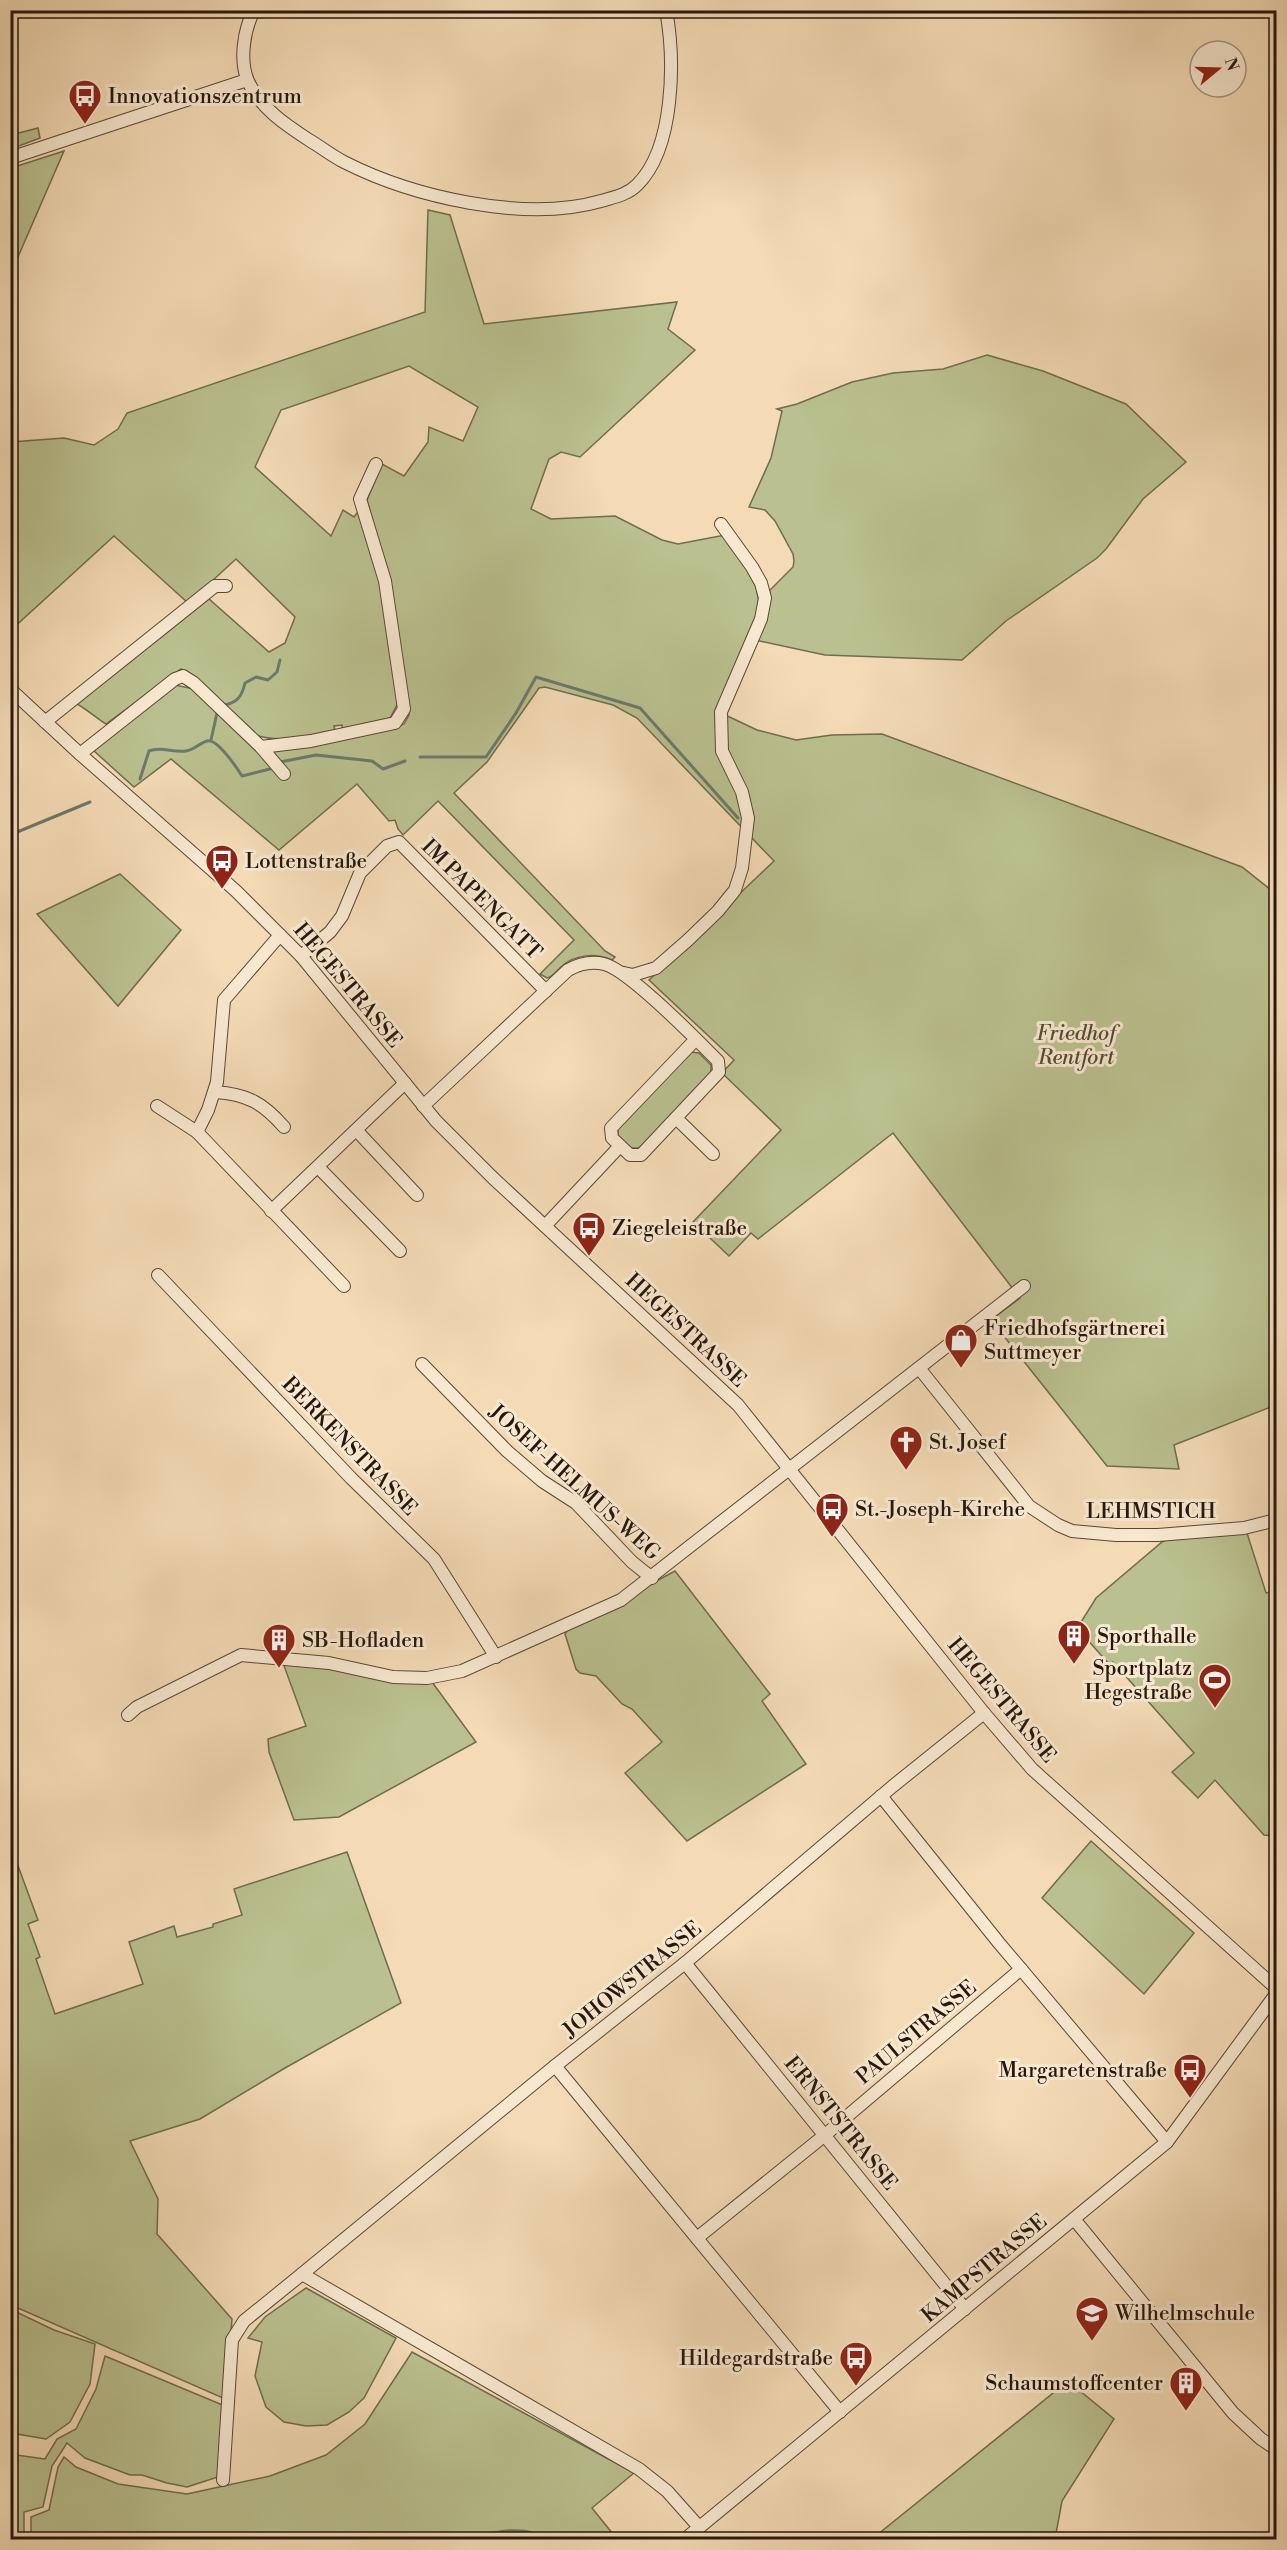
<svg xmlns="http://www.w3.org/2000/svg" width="1287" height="2550" viewBox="0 0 1287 2550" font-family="'Libre Bodoni',serif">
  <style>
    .green { fill: #bac08f; stroke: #706c4e; stroke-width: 1.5 }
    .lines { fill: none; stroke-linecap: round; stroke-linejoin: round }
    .stream { stroke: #6c796e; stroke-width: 3 }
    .minor-casing { stroke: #594837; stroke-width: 14 }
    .minor { stroke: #f8e8d0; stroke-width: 12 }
    .labels { text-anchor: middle; stroke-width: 6; stroke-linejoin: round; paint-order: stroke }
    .poi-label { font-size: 21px; fill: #25170d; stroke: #f8e8d0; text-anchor: start }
    .street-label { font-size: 21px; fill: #25170d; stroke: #f8e8d0 }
    .park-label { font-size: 21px; font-style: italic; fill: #524a34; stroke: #f8e8d0 }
  </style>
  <rect width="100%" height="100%" fill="#f4dbb6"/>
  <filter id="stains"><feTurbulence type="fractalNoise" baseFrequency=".00333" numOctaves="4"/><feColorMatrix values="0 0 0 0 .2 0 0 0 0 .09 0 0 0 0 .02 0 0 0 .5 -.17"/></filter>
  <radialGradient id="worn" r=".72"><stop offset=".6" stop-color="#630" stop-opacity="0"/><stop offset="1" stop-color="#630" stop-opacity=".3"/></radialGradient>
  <g class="green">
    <polygon points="38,128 40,138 11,149 11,135"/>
    <polygon points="64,151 11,273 11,168"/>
    <path d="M 428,210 L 450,215 L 484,324 L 677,302 L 668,329 L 695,350 L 580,457 L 561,452 L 549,459 L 531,509 L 551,519 L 615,516 L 662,540 L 678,544 L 725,535 C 742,558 759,579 759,608 L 719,712 L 757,730 L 796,740 L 832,735 L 882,734 L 1242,867 L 1276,894 L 1276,1358 L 1274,1359 L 1276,1366 L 1276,1405 L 1174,1445 L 1179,1469 L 1107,1466 L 991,1320 L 1020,1298 L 893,1133 L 758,1239 L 751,1233 L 729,1256 L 693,1222 L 781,1130 L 722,1073 L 734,1060 L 649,980 L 774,861 L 637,718 L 613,705 L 545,687 L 539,688 L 487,762 L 454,793 L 605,951 L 615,957 L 612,960 C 595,953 576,954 562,966 C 557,970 554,976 547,978 L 540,974 L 574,940 L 438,801 L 403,835 L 398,829 L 395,820 L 389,821 L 357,784 L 279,850 L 171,759 L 134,787 L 94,751 L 108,735 L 175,685 L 194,689 L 270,749 L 393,728 L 404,724 L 409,715 L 390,583 L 367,500 L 382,464 L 404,476 L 428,442 L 429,427 L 463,441 L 478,407 L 409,366 L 281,410 L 255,467 L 331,536 L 343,510 L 354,517 L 360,509 L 378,568 L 399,701 L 390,718 L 342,729 L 342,725 L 334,726 L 335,730 C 310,735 281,744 256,735 L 194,677 L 181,669 L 106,724 C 103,723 85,708 77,704 L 209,599 L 269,652 L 285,643 L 295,617 L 236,559 L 188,603 L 114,536 L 11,630 L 11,442 L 64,438 L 94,445 L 118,429 L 127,413 L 425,312 Z"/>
    <polygon points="987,355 1043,371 1126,404 1186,462 1143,499 1106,549 1097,558 1006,621 962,660 825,655 755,640 766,615 770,590 793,567 794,561 793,554 775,521 765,510 749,507 771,458 782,411 777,409 797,404 852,382 893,373 943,369"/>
    <polygon points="120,874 181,930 118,1006 37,914"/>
    <polygon points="690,1052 699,1053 711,1065 711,1073 640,1148 630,1148 618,1136 618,1128"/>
    <polygon points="1247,1533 1266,1593 1276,1591 1276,1836 1264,1835 1215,1780 1198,1798 1172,1772 1194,1753 1113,1662 1109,1664 1085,1637 1079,1642 1073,1635 1096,1598 1162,1542 1169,1539"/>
    <polygon points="675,1571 770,1694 762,1701 806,1764 687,1841 625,1773 662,1742 632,1709 622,1704 596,1676 580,1673 576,1669 565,1634 569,1628"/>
    <polygon points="283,1663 432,1682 476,1742 339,1817 294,1820 269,1752 268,1739 306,1726"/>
    <polygon points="1091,1841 1194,1933 1144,1994 1042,1898"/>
    <polygon points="10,1844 38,1920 28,1924 40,1957 36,1959 55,2014 143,1984 129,1942 174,1926 177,1937 213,1927 213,1924 242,1915 234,1889 347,1852 401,2003 285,2068 200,2119 130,2141 158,2199 157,2234 232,2319 225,2399 11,2305"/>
    <polygon points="306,2288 396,2338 364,2398 349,2412 327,2425 306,2426 284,2422 266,2407 255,2376 262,2342 248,2338 265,2317"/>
    <polygon points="10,2309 54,2330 95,2344 90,2384 70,2422 46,2439 11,2433"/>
    <polygon points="412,2352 634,2473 592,2508 617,2539 31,2540 31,2517 49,2510 58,2467 64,2457 76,2467 118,2484 187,2494 270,2476 326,2455 365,2424"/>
    <polygon points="105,2356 225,2406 218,2477 187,2487 167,2483 142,2475 130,2475 85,2458 67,2443 52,2466 43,2507 24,2512 24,2539 11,2539 10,2454 45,2459 57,2439 76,2429 96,2389"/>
    <polygon points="1068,2381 1114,2419 1062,2501 1055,2539 872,2539"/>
  </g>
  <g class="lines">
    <g class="stream">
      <path d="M 225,705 C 238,702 242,696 245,683 L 256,677 L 268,680 L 277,672 L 280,660"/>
      <polyline points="211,740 217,713"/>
      <polyline points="420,757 486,757 516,713 536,677 640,708 738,818"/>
      <polyline points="280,762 316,755 372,761 383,769 405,761"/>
      <path d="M 140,779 L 149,751 C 161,746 173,753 186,751 C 194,750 200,743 207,741 C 217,738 237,768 242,776 L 274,768"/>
      <polyline points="10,835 90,802"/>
      <path d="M 462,2540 C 491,2533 523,2523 550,2540"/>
    </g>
    <g class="minor-casing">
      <g id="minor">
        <path d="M 254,10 C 244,30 239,60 248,81 C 260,108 286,125 309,140 C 321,147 332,156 344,162 C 413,197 525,223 601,201 C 614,197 627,195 637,185 C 675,148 675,59 666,10"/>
        <polyline points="10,158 247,80"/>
        <polyline points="10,689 80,754 236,891 301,956 436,1121 493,1178 738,1405 984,1713 1032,1769 1276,1988"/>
        <polyline points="45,722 215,586 226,586"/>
        <polyline points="261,747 284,774"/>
        <polyline points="80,754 175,679 183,676 194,683 261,747 311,741 395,723 404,709 385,581 360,499 376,464"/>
        <polyline points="280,935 224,1000 217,1082 208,1110 197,1132 344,1286"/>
        <polyline points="301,956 330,932 342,916 360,873 387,846 399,842 546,991"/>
        <polyline points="624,973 633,975 656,968 688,940 718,911 735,890 742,868 748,818 742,792 722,751 721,712 761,619 765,598 761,583 752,567 721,524"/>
        <path d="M 215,1092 C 247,1094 263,1103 284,1127"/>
        <polyline points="157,1106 197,1132"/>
        <path d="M 423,1106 L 568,970 C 579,964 591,961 604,964 C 629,970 697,1040 718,1061 L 719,1072 L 641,1155 L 630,1155 L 612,1138 L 611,1128 L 696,1039"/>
        <polyline points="676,1118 713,1154"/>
        <polyline points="357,1131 417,1195"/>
        <polyline points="319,1168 400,1251"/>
        <polyline points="271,1211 405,1083"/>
        <polyline points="545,1226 620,1146"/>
        <polyline points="158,1275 351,1478 434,1559 496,1657"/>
        <polyline points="422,1364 507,1451 542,1481 576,1503 632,1562 652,1578"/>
        <polyline points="919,1368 1029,1506 1058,1525 1072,1531 1116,1535 1158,1535 1244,1528 1276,1520"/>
        <polyline points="128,1715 137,1707 241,1655 329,1663 393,1677 427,1678 462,1671 621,1600 1024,1286"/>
        <polyline points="881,1796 999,1943 1167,2142"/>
        <polyline points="685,1963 965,2309"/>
        <polyline points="555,2066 840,2412"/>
        <polyline points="1074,2219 1233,2413 1261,2439 1276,2449"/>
        <polyline points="697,2238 825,2135 1021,1969"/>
        <polyline points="223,2480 232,2340 244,2321 302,2274"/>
        <polyline points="699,2527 667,2491 639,2469 302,2274 555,2066 685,1963 893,1786 984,1713"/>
        <polyline points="684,2540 1167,2142 1276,1994"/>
      </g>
    </g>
    <use href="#minor" class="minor"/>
  </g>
  <defs>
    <g id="bus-pin" transform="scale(1.725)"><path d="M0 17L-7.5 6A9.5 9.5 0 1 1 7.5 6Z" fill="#8f2418" stroke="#f8e8d0"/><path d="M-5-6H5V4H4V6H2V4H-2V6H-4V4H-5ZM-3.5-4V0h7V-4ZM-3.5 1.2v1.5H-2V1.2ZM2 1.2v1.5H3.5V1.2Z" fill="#fff"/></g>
    <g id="shop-pin" transform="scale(1.725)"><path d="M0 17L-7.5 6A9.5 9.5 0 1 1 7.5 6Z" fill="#8f2418" stroke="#f8e8d0"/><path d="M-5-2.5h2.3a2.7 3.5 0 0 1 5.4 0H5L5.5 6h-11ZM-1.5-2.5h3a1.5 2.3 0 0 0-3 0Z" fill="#fff"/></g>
    <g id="church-pin" transform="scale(1.725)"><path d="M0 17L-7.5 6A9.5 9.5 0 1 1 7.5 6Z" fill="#8f2418" stroke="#f8e8d0"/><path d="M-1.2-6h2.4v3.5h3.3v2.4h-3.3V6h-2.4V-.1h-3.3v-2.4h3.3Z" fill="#fff"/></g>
    <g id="building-pin" transform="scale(1.725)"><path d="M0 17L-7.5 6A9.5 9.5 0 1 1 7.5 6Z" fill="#8f2418" stroke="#f8e8d0"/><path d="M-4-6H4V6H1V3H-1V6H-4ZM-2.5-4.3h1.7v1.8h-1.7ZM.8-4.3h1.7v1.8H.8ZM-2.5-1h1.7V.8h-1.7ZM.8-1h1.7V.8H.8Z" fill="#fff"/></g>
    <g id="stadium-pin" transform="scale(1.725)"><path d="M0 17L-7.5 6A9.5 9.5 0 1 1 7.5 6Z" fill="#8f2418" stroke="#f8e8d0"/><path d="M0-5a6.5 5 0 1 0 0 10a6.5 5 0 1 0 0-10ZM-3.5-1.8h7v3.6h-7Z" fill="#fff"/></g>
    <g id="school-pin" transform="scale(1.725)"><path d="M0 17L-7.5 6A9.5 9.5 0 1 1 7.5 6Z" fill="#8f2418" stroke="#f8e8d0"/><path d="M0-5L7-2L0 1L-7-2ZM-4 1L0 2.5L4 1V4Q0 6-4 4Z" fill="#fff"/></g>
  </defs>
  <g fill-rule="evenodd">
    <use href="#bus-pin" x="85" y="96"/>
    <use href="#bus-pin" x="222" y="861"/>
    <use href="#bus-pin" x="589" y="1228"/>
    <use href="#shop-pin" x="961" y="1340"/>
    <use href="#church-pin" x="906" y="1442"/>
    <use href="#bus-pin" x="832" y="1509"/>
    <use href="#building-pin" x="1074" y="1636"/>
    <use href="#building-pin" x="279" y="1640"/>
    <use href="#stadium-pin" x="1215" y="1680"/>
    <use href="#bus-pin" x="1190" y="2070"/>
    <use href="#school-pin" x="1092" y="2313"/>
    <use href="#bus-pin" x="856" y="2358"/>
    <use href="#building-pin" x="1186" y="2383"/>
  </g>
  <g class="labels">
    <g class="poi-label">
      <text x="108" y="103">Innovationszentrum</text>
      <text x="245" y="868">Lottenstraße</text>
      <text x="612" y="1235">Ziegeleistraße</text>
      <text x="984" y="1335">Friedhofsgärtnerei<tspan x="984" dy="24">Suttmeyer</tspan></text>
      <text x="929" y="1449">St. Josef</text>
      <text x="855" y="1516">St.-Joseph-Kirche</text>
      <text x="1097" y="1643">Sporthalle</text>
      <text x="302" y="1647">SB-Hofladen</text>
      <text x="1192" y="1675" text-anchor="end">Sportplatz<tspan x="1192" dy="24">Hegestraße</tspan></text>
      <text x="1167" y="2077" text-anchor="end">Margaretenstraße</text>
      <text x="1115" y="2320">Wilhelmschule</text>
      <text x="833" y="2365" text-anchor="end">Hildegardstraße</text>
      <text x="1163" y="2390" text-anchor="end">Schaumstoffcenter</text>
    </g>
    <g class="street-label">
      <text transform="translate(482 899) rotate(45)" y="7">IM PAPENGATT</text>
      <text transform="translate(348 985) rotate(50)" y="7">HEGESTRASSE</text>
      <text transform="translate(686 1330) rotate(43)" y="7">HEGESTRASSE</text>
      <text transform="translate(350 1446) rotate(46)" y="7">BERKENSTRASSE</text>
      <text transform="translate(575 1482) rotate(42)" y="7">JOSEF-HELMUS-WEG</text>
      <text x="1151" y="1518">LEHMSTICH</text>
      <text transform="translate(1002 1700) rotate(50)" y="7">HEGESTRASSE</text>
      <text transform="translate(632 1979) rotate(-39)" y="7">JOHOWSTRASSE</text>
      <text transform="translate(916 2032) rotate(-40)" y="7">PAULSTRASSE</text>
      <text transform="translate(841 2123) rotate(51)" y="7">ERNSTSTRASSE</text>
      <text transform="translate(984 2268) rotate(-40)" y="7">KAMPSTRASSE</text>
    </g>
    <g class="park-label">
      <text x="1076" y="1040">Friedhof<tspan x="1076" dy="24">Rentfort</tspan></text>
    </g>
  </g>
  <rect width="1287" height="2550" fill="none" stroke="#f4dbb6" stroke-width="36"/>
  <rect x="12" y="12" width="1263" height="2526" fill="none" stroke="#25170d" stroke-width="3"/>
  <rect x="18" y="18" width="1251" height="2514" fill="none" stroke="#25170d" stroke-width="1.5"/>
  <g transform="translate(1218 69) rotate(71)"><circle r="28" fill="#f8e8d0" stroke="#a49482" stroke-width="1.5"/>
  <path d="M0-4.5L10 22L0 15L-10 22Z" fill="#8f2418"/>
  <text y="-9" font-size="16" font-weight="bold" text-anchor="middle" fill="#25170d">N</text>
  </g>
  <rect width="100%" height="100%" filter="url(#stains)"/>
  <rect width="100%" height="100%" fill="url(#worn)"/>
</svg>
